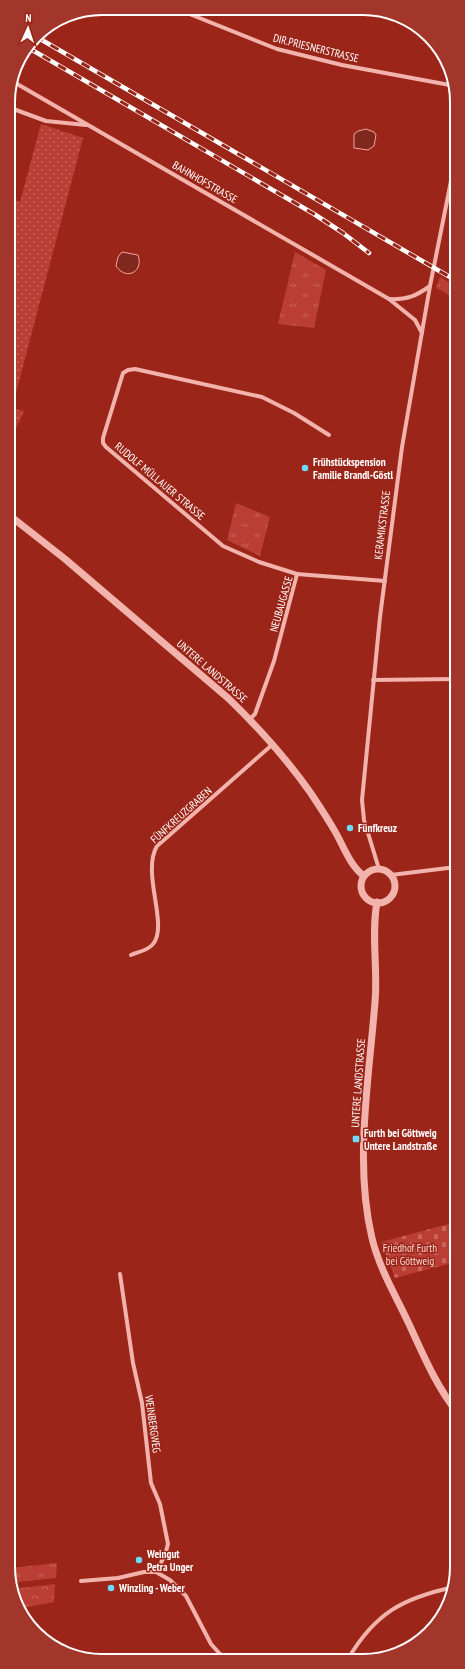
<svg xmlns="http://www.w3.org/2000/svg" width="465" height="1669" viewBox="0 0 465 1669" font-family="'PT Sans Narrow',sans-serif">
  <style>
    .grass { fill: url(#grass-tufts) }
    .forest { fill: url(#forest-crowns) }
    .cemetery { fill: url(#cemetery-stones) }
    .park { fill: url(#park-dots) }
    .water { fill: #81281e; stroke: #f4a6a0 }
    .lines { fill: none; stroke-linecap: round; stroke-linejoin: round }
    .minor { stroke: #f2b3ad; stroke-width: 4 }
    .tertiary { stroke: #f2b3ad; stroke-width: 7 }
    .rail-casing { stroke: #fff; stroke-width: 4.5 }
    .rail { stroke: #9a2518; stroke-width: 3; stroke-dasharray: 9; stroke-linecap: butt }
    .poi-dot { fill: #6edbff; stroke: #9a2518; stroke-width: 1.5 }
    .labels { text-anchor: middle; stroke-width: 3; stroke-linejoin: round; paint-order: stroke }
    .street-label { font-size: 11px; fill: #fff; stroke: #9a2518 }
    .poi-label { font-size: 11px; font-weight: bold; fill: #fff; stroke: #9a2518; text-anchor: start }
    .park-label { font-size: 11px; fill: #fcd8d5; stroke: #9a2518 }
    .rim { fill: none; stroke: #fff; stroke-width: 2 }
  </style>
  <defs>
    <pattern id="grass-tufts" width="24" height="20" patternUnits="userSpaceOnUse"><rect width="24" height="20" fill="#ba3e33"/><path d="M3 7l-1-3M5 7V3M7 7l1-3M15 17l-1-3M17 17v-4M19 17l1-3" fill="none" stroke="#c8655c"/></pattern>
    <pattern id="forest-crowns" width="20" height="18" patternUnits="userSpaceOnUse"><rect width="20" height="18" fill="#ba3e33"/><path d="M2 6a3 3 0 1 1 6 0M12 15a3 3 0 1 1 6 0" fill="none" stroke="#c8655c"/></pattern>
    <pattern id="cemetery-stones" width="16" height="16" patternUnits="userSpaceOnUse"><rect width="16" height="16" fill="#ba3e33"/><path d="M2 7V4a2 2 0 0 1 4 0v3zM10 15v-3a2 2 0 0 1 4 0v3z" fill="#c8655c"/></pattern>
    <pattern id="park-dots" width="8" height="8" patternUnits="userSpaceOnUse"><rect width="8" height="8" fill="#ba3e33"/><path d="M2 2h.1M6 6h.1" fill="none" stroke="#c8655c" stroke-width="1.8" stroke-linecap="round"/></pattern>
  </defs>
  <rect width="100%" height="100%" fill="#9a2518"/>
  <g class="grass">
    <polygon points="295,252 326,270 314,328 278,324"/>
    <polygon points="440,277 455,286 455,298 436,288"/>
    <polygon points="236,503 270,517 260,556 227,540"/>
    <polygon points="57,1563 56,1578 10,1583 10,1568"/>
  </g>
  <polygon class="forest" points="55,1584 54,1602 22,1608 12,1589"/>
  <polygon class="cemetery" points="456,1222 456,1262 395,1278 381,1242"/>
  <polygon class="park" points="41,124 83,138 12,408 24,411 9,443 8,199 20,202"/>
  <g class="water">
    <polygon points="366,129 374,132 376,135 374,146 368,150 354,148 354,134 358,131"/>
    <path d="M 122,252 L 138,255 C 144,272 126,281 116,266 L 118,257 Z"/>
  </g>
  <g class="lines">
    <g class="minor">
      <polyline points="177,9 277,49 342,65 455,86"/>
      <polyline points="12,81 389,299 415,320 422,333"/>
      <polyline points="8,107 46,121 86,125"/>
      <path d="M 389,299 C 407,300 416,296 430,286"/>
      <polyline points="297,574 259,562 223,546 106,447 103,443 103,438 123,373 128,370 135,369 262,397 294,413 329,435"/>
      <polyline points="373,680 456,679"/>
      <polyline points="250,719 255,714 274,661 297,574 385,581"/>
      <polyline points="379,869 364,820 362,800 380,617 402,447 430,286 455,161"/>
      <polyline points="391,875 456,867"/>
      <path d="M 131,955 C 138,952 149,950 153,944 C 169,925 141,873 157,846 L 273,744"/>
      <polyline points="120,1274 133,1363 142,1403 151,1483 160,1504 168,1544 165,1555 156,1572"/>
      <polyline points="81,1581 118,1578 144,1572 156,1572 170,1580 186,1596 211,1644 220,1654 230,1659"/>
      <path d="M 348,1659 C 375,1613 403,1598 454,1587"/>
    </g>
    <g class="tertiary">
      <path d="M 9,515 L 65,559 L 228,698 C 258,727 286,758 310,792 C 318,804 326,816 333,828 C 343,844 349,865 364,876"/>
      <circle cx="378" cy="886" r="17"/>
      <path d="M 377,902 C 371,935 378,969 375,1002 C 369,1079 354,1163 372,1238 C 379,1268 396,1296 409,1324 C 423,1354 436,1386 457,1412"/>
    </g>
    <g class="rail-casing">
      <g id="rail">
        <polyline points="35,36 455,280"/>
        <polyline points="27,47 314,214 343,233 369,253"/>
      </g>
    </g>
    <use href="#rail" class="rail"/>
  </g>
  <g class="poi-dot">
    <circle cx="305" cy="468" r="4"/>
    <circle cx="350" cy="828" r="4"/>
    <rect x="352" y="1135" width="8" height="8" rx="2"/>
    <circle cx="139" cy="1560" r="4"/>
    <circle cx="111" cy="1588" r="4"/>
  </g>
  <g class="labels">
    <g class="street-label">
      <text transform="translate(316 48) rotate(14)" y="4">DIR.PRIESNERSTRASSE</text>
      <text transform="translate(205 182) rotate(30)" y="4">BAHNHOFSTRASSE</text>
      <text transform="translate(160 481) rotate(40)" y="4">RUDOLF MÜLLAUER STRASSE</text>
      <text transform="translate(382 525) rotate(-83)" y="4">KERAMIKSTRASSE</text>
      <text transform="translate(281 604) rotate(-74)" y="4">NEUBAUGASSE</text>
      <text transform="translate(212 671) rotate(41)" y="4">UNTERE LANDSTRASSE</text>
      <text transform="translate(181 815) rotate(-42)" y="4">FÜNFKREUZGRABEN</text>
      <text transform="translate(358 1083) rotate(-86)" y="4">UNTERE LANDSTRASSE</text>
      <text transform="translate(153 1424) rotate(82)" y="4">WEINBERGWEG</text>
    </g>
    <g class="poi-label">
      <text x="313" y="466">Frühstückspension<tspan x="313" dy="13">Familie Brandl-Göstl</tspan></text>
      <text x="358" y="832">Fünfkreuz</text>
      <text x="364" y="1137">Furth bei Göttweig<tspan x="364" dy="13">Untere Landstraße</tspan></text>
      <text x="147" y="1558">Weingut<tspan x="147" dy="13">Petra Unger</tspan></text>
      <text x="119" y="1592">Winzling - Weber</text>
    </g>
    <g class="park-label">
      <text x="410" y="1252">Friedhof Furth<tspan x="410" dy="13">bei Göttweig</tspan></text>
    </g>
  </g>
  <path d="M0 0H465V1669H0ZM102 15H363A87 87 0 0 1 450 102V1567A87 87 0 0 1 363 1654H102A87 87 0 0 1 15 1567V102A87 87 0 0 1 102 15Z" fill="#a2362a" fill-rule="evenodd"/>
  <path class="rim" d="M102 15H363A87 87 0 0 1 450 102V1567A87 87 0 0 1 363 1654H102A87 87 0 0 1 15 1567V102A87 87 0 0 1 102 15Z"/>
  <g transform="translate(28 28) rotate(3)" stroke="#9a2518" stroke-width="3" paint-order="stroke">
  <path d="M0-3L7 15L0 10L-7 15Z" fill="#ffffff"/>
  <text y="-6" font-size="11" font-weight="bold" text-anchor="middle" fill="#ffffff">N</text>
  </g>
</svg>
